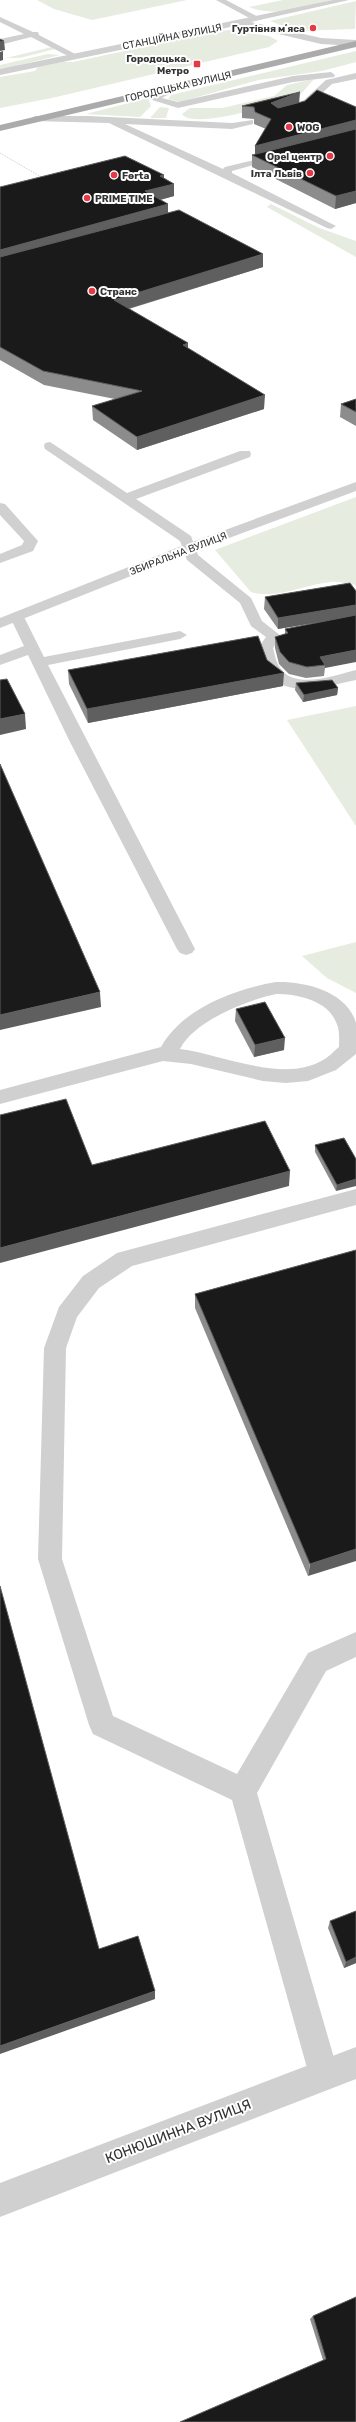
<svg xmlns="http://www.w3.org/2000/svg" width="356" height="2422" viewBox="0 0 356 2422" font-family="Rubik,sans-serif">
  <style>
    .green { fill: #e6ecdf }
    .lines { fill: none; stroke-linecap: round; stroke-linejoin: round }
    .path { stroke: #cdcdcd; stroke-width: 1; stroke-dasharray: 1 1; stroke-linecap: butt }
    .lane { fill: #d0d0d0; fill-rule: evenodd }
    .street { fill: #d0d0d0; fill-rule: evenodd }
    .primary { fill: #ababab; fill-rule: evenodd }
    .wall { fill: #8c8c8c }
    .shaded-wall { fill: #5f5f5f }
    .building { fill: #1a1a1a; stroke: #5f5f5f }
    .poi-dot { fill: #e63946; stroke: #fff; stroke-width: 1.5 }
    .labels { text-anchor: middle; stroke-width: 4; stroke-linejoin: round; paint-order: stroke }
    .far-poi-label { font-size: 10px; font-weight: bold; fill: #333; stroke: #fff; text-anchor: end }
    .far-street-label { font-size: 10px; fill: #333; stroke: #fff }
    .near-street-label { font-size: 14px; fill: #333; stroke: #fff }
  </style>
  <rect width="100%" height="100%" fill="#fff"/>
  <g class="green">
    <polygon points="37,0 187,0 92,20 54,9"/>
    <path d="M 283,0 L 333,0 C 305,6 276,18 249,7 Z"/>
    <polygon points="356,1 355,29 296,31 270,21"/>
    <polygon points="230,30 269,36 278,41 269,47 52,98 0,108 0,77 35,71 38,67 62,62 73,62 186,38 199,33"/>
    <polygon points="52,47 55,49 20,58 6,58"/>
    <polygon points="356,51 356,62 322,71 258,80 180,102 168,99 171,95"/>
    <polygon points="48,54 60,55 0,70 0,65"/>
    <path d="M 314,79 L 301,94 L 292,100 C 274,104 192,130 182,114 L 190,108 L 222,108 L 274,96 L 287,85 Z"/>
    <polygon points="148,98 151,106 140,117 86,114"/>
    <polygon points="160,107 169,108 166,118 150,118"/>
    <polygon points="271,204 319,228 356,241 356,257 267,207"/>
    <path d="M 356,497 L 356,585 C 348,584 339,581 331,582 C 306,584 276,600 251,592 L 215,550 Z"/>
    <polygon points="356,706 356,826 287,720"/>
    <polygon points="356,942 356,993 327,978 302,956"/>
  </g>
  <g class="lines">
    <polyline class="path" points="0,153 43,178"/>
    <g class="lane">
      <polygon points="216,0 226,0 262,19 255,21"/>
      <polygon points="0,17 33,32 38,32 39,35 79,56 72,58 31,37 0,45 0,39 24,34 0,22"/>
      <polygon points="331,72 335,75 334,77 293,82 178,108 152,100 155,93 179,82 183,85 182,87 162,98 178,102 293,76"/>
      <polygon points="356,73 356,79 332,84 301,112 293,110 326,80"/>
      <polygon points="35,116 88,116 232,123 253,120 253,124 232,129 125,124 223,169 225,167 282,153 282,157 232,171 232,173 336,226 331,229 327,228 109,123 32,121 30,119"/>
      <path d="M 50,442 L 127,493 L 240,451 L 250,451 L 251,454 L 250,457 L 136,499 L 191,536 L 198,555 L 251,598 L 262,621 L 281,636 L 273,648 C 275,655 276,663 281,669 C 296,690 336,675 356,670 L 356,680 C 331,685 291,699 270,676 C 263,668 261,658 258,648 L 266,637 L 251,626 L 240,603 L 187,560 L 180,541 L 45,449 L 44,446 L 45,443 Z"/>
      <polygon points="0,503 5,504 38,541 33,551 0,563 0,554 22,545 24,541 0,515"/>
      <polygon points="17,613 24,617 44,657 180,631 187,635 180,639 48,665 195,949 192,953 186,955 180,953 177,949 69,740 28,655 0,665 0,655 24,646 10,617"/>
      <path d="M 276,982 C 304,981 347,991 356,1023 C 356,1032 356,1045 356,1054 L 336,1070 L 308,1081 L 286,1083 L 263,1081 L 191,1064 L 163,1061 L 0,1104 L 0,1090 L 161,1047 C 182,1009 234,989 276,982 ZM 276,994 C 297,994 327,1000 336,1022 C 340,1029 339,1039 339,1047 C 334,1051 329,1057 323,1060 C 284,1084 221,1054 180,1049 C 194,1021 247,1000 276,994 Z"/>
      <polygon points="356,1189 356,1205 132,1266 99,1288 77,1317 66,1348 62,1559 113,1716 237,1774 308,1653 356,1632 356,1657 326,1671 257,1793 339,2075 335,2086 324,2090 313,2086 309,2075 232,1800 93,1734 89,1725 38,1559 44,1348 59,1307 83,1276 117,1253"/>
    </g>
    <g class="street">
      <polygon points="333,0 349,0 251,22 321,38 356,40 356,46 321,44 240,25 0,75 0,69"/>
      <polygon points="356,482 356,491 194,551 0,628 0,618 184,545"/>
      <polygon points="356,2047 356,2079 0,2217 0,2183"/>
    </g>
    <polygon class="primary" points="356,41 356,47 0,131 0,125"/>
  </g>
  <g class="wall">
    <polygon points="299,102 356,107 356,203 335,209 252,167 252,155 255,155 255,146 266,129 254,124 254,119 242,118 242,106"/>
    <polygon points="164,175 164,178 174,184 174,196 160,200 168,204 168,213 263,267 129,309 188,343 188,348 264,409 137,450 93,420 92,406 115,399 44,385 0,360 0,187"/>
    <polygon points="356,399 356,426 340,417 341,404"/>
    <polygon points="350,583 325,668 324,676 306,678 289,674 279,664 275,648 275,637 285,634 285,629 324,621 278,629 264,609 265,597"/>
    <polygon points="267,660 283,686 88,723 69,684 68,670"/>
    <polygon points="296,683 338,688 337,695 303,702 295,690"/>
    <polygon points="236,1009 284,1050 254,1057 235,1021"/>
    <polygon points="315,1145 356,1159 336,1191 315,1152"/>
    <polygon points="356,1250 308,1576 195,1308 195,1294"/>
    <polygon points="330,1921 356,1963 344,1968 328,1928"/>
    <polygon points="313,2316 356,2422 323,2360 310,2319"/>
  </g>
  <g class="shaded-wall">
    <polygon points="4,41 5,50 0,51 0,42"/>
    <polygon points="3,51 3,60 0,61 0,52"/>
    <polygon points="300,92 299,104 271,114 271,103"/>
    <polygon points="356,120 356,132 255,157 255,146"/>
    <polygon points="164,175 164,186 174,184 174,196 145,204 145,191 160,176"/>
    <polygon points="356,191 356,203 335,209 336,196"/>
    <polygon points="168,204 168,216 0,263 0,250"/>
    <polygon points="263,254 263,267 114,313 114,300"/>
    <polygon points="188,343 188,357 183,345"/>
    <polygon points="265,395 264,409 137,450 137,437"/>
    <polygon points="356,605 356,616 278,629 278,618"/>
    <polygon points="356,650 356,662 325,668 325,665 320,657"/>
    <polygon points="284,673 283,686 88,723 87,709"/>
    <polygon points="338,688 337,695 303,702 304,695"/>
    <polygon points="25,714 26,729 0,735 0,719"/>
    <polygon points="100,992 101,1007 0,1030 0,1015"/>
    <polygon points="285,1038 284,1050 254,1057 255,1045"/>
    <polygon points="290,1171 289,1186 0,1263 0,1248"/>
    <polygon points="356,1179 356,1186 336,1191 337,1185"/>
    <polygon points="356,1549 356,1561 308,1576 310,1564"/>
    <polygon points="356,1957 356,1963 344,1968 346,1962"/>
    <polygon points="155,1991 155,1999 0,2054 0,2046"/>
  </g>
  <g class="building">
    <polygon points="0,39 4,41 0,42"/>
    <polygon points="317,90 356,107 356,120 255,146 271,119 255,112 254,107 242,106 300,92 271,103 278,108 305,101"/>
    <polygon points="356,129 356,191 336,196 252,155"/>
    <polygon points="125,156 164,175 160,176 174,184 145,191 168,204 0,250 0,187"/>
    <polygon points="179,210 263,254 114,300 188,343 183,345 265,395 137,437 92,406 142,391 43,371 0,347 0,257"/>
    <polygon points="356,399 356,412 341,404"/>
    <polygon points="350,583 356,591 356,605 278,618 265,597"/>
    <polygon points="356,615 356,650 320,657 325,665 307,667 289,662 280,652 275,637 288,633 285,629"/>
    <polygon points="258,636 267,660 284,673 87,709 68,670"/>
    <polygon points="7,679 25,714 0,719 0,680"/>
    <polygon points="332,680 338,688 304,695 296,683"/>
    <polygon points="0,764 100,992 0,1015"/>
    <polygon points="265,1002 285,1038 255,1045 236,1009"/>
    <polygon points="66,1099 92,1165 265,1121 290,1171 0,1248 0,1115"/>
    <polygon points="344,1138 356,1159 356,1179 337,1185 315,1145"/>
    <polygon points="356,1250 356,1549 310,1564 195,1294"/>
    <polygon points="0,1586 99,1949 138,1936 155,1991 0,2046"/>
    <polygon points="356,1911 356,1957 346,1962 330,1921"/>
    <polygon points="356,2297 356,2422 180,2422 326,2359 313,2316"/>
  </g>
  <g class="poi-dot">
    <circle cx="313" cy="28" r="4"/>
    <rect x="193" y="60" width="8" height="8" rx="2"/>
    <circle cx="289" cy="127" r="4"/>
    <circle cx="330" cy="156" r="4"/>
    <circle cx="310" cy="173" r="4"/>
    <circle cx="114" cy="175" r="4"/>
    <circle cx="87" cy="198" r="4"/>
    <circle cx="92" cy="291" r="4"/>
  </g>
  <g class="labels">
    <g class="far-poi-label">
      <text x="305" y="32">Гуртівня мʼяса</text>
      <text x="189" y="62">Городоцька.<tspan x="189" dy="12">Метро</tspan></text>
      <text x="297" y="131" text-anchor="start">WOG</text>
      <text x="322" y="160">Opel центр</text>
      <text x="302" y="177">Ілта Львів</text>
      <text x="122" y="179" text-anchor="start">Forta</text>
      <text x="95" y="202" text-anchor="start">PRIME TIME</text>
      <text x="100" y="295" text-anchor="start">Странс</text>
    </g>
    <g class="far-street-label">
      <text transform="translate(172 36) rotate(-11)" y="4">СТАНЦІЙНА ВУЛИЦЯ</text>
      <text transform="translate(178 86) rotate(-13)" y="4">ГОРОДОЦЬКА ВУЛИЦЯ</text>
      <text transform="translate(178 553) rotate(-21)" y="4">ЗБИРАЛЬНА ВУЛИЦЯ</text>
    </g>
    <g class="near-street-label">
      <text transform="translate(178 2131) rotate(-21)" y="5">КОНЮШИННА ВУЛИЦЯ</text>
    </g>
  </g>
</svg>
